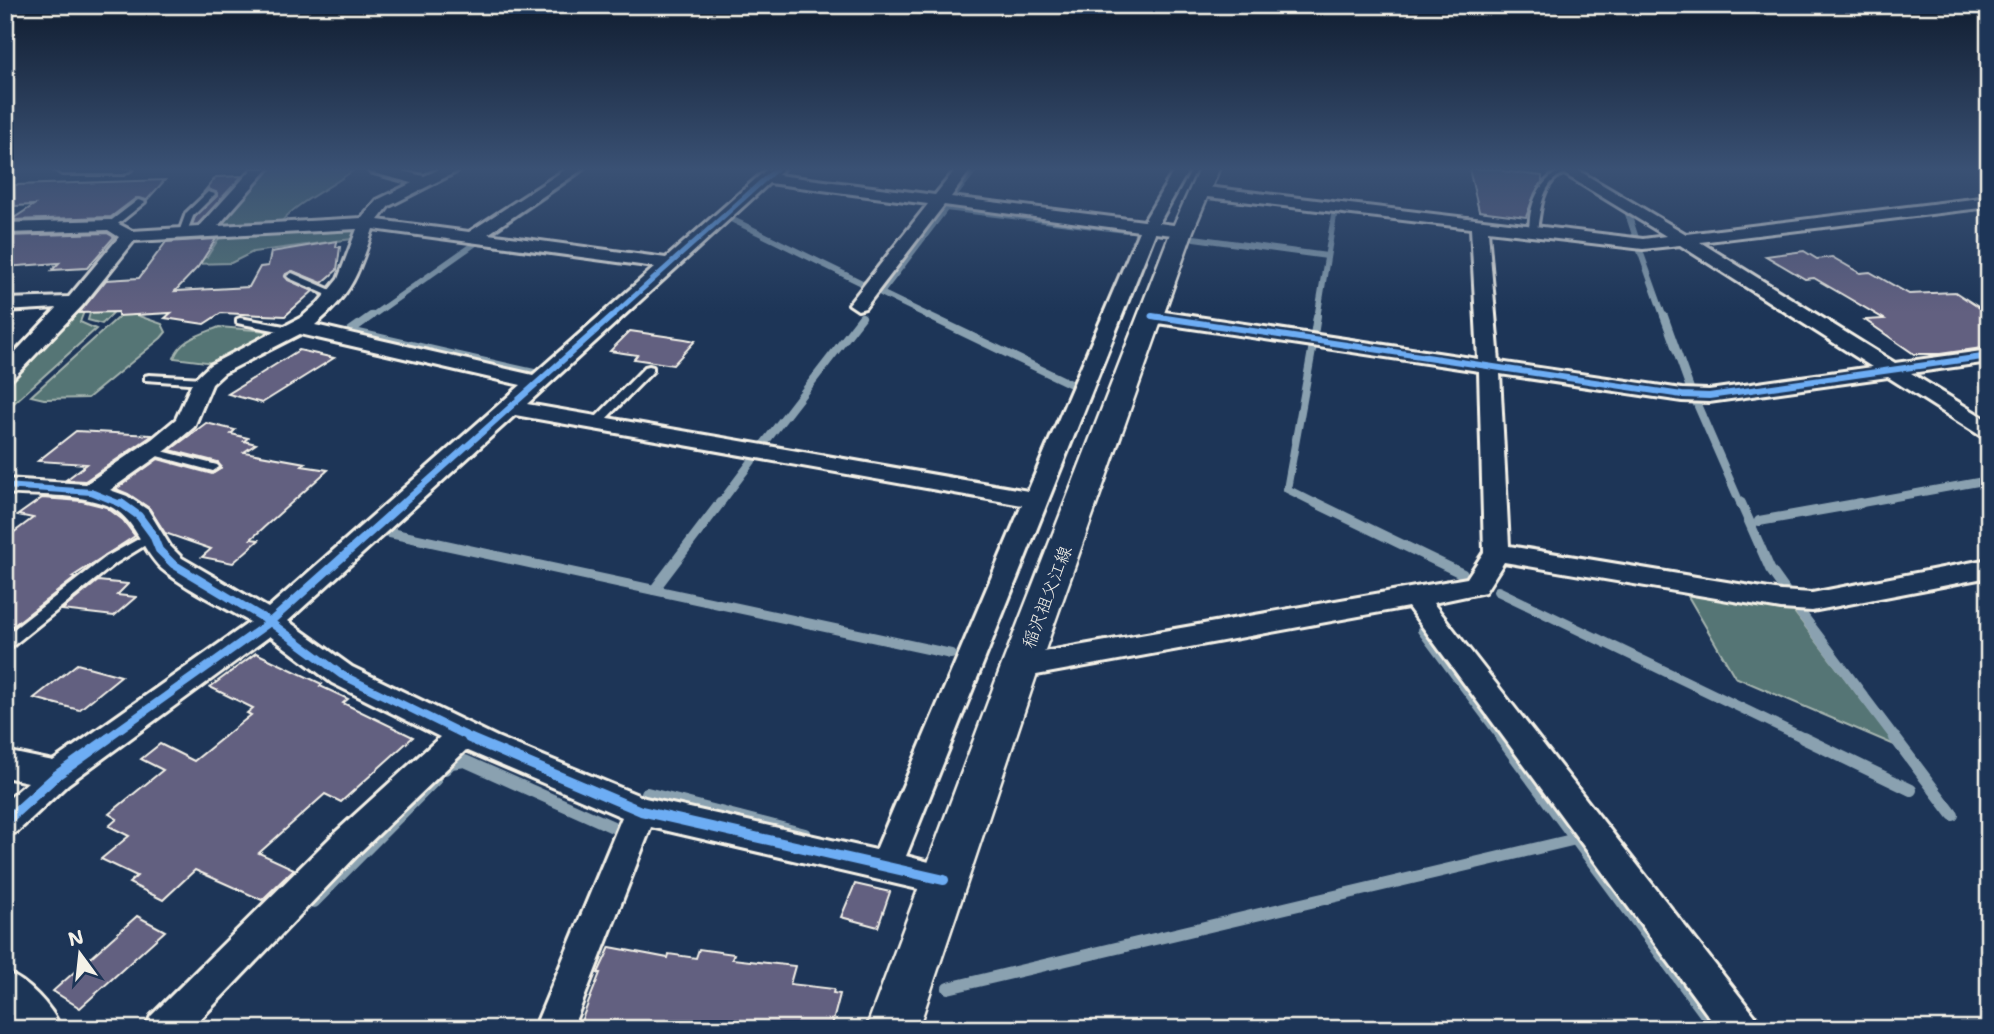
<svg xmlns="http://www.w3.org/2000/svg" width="1994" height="1034" viewBox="0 0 1994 1034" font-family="'Shantell Sans','Klee One',sans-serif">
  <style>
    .green { fill: #557575; stroke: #a4b3ae; stroke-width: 2 }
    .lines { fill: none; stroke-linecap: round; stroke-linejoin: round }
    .stream-far3 { stroke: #8aa1b0; stroke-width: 6 }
    .stream-far2 { stroke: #8aa1b0; stroke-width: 8 }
    .stream-far1 { stroke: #8aa1b0; stroke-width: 10 }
    .stream { stroke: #8aa1b0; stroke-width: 12 }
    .building { fill: #626080; stroke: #f4f1e8; stroke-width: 2 }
    .service-casing { stroke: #f4f1e8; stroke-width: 6 }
    .minor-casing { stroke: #f4f1e8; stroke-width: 6 }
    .secondary-casing { stroke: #f4f1e8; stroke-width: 5 }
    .service { fill: #1d3557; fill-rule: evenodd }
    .minor { fill: #1d3557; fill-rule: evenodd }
    .secondary { fill: #1d3557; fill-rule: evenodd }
    .cycleway-far3-casing { stroke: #1d3557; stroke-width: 8 }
    .cycleway-far2-casing { stroke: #1d3557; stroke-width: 10 }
    .cycleway-far1-casing { stroke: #1d3557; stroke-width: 12 }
    .cycleway-casing { stroke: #1d3557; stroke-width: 14 }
    .cycleway-far3 { stroke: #6dadf4; stroke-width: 5 }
    .cycleway-far2 { stroke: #6dadf4; stroke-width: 6 }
    .cycleway-far1 { stroke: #6dadf4; stroke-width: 8 }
    .cycleway { stroke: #6dadf4; stroke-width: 10 }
    .labels { text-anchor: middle; stroke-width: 5; stroke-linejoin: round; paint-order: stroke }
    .street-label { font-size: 18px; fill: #f4f1e8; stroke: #1d3557 }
  </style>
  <rect width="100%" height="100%" fill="#1d3557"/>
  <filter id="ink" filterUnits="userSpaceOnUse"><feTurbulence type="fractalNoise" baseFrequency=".0143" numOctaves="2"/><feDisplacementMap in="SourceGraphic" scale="14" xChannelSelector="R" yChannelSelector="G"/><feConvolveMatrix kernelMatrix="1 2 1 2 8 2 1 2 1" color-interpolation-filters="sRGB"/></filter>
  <g filter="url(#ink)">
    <g class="green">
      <path d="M 274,169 L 355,169 C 331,188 301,199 281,222 L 226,225 L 220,222 L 264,172 Z"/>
      <polygon points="345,227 355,230 352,239 253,252 231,263 192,264 191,261 207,257 221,235"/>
      <polygon points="153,296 136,315 162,324 166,332 161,338 88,398 44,399 31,396 124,312 110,312 113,313 102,324 88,320 92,306 85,303 88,300"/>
      <polygon points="80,308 85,309 80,322 96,329 5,411 5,386"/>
      <path d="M 219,327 L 267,331 L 268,336 L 214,363 L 174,358 C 180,339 202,334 219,327 Z"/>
      <polygon points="1685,591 1791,608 1897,746 1735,677"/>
    </g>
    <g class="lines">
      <g class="stream-far3">
        <polyline points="955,195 975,169"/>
        <polyline points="1621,206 1626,208 1636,238"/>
        <polyline points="731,219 862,283"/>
        <polyline points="489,234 578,173"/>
        <polyline points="1194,238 1327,256"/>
        <polyline points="1639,248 1664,318"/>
        <polyline points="369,318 477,242"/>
        <polyline points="933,318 881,293 946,208 1126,230"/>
        <polyline points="1317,318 1335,210"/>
      </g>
      <g class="stream-far2">
        <polyline points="371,316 350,331 534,373"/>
        <polyline points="929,316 1071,384"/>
        <polyline points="1664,316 1691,391"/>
        <polyline points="1314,335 1317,316"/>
        <polyline points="1313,345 1287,489 1319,505"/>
        <polyline points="1696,402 1741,505"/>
        <polyline points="763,445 862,317"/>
        <polyline points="719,505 752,461"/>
        <polyline points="1851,505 1989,480"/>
      </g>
      <g class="stream-far1">
        <polyline points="1316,503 1463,574"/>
        <polyline points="1741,503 1770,569 1785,590"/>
        <polyline points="1759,521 1861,503"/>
        <polyline points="390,533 654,590 720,503"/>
        <polyline points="654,590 951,654"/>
        <polyline points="1498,591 1806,739"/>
        <polyline points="1801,613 1896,739"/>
        <polyline points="1422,630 1503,739"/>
      </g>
      <g class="stream">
        <polyline points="1501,738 1716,1029"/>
        <polyline points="1803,738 1911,790"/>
        <polyline points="1895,738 1953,815"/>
        <polyline points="445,769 451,763 465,761 613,827"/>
        <polyline points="647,793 805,834"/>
        <polyline points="314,902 436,779"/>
        <polyline points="948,988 1576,839"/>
      </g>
    </g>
    <g class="building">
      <polygon points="1469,169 1502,169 1503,171 1542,176 1542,182 1535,193 1526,217 1479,211"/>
      <polygon points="242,176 198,224 192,225 195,217 217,196 217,193 209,189 203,193 216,177"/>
      <polygon points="165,180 147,200 136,198 111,217 11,220 34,205 15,206 15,185"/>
      <polygon points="107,233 114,237 87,268 52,270 59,263 5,267 5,236"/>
      <polygon points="216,239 198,267 175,291 249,287 260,267 268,266 271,252 337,241 336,247 340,247 337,270 322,283 293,271 286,274 288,280 313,291 285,316 221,313 204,324 165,318 171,313 118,316 118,312 79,313 106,280 139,278 166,242"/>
      <polygon points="1804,251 1817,259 1832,257 1860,273 1870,272 1909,294 1955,292 1989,314 1989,347 1940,354 1914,354 1865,320 1884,319 1814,278 1805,279 1766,256"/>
      <polygon points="630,331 685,339 695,341 673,365 634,359 637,355 610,351"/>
      <polygon points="299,350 334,358 262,403 228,394"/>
      <polygon points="206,423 235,430 231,434 248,438 244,441 256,444 244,452 305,463 302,466 328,470 251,539 259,540 233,563 202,557 211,549 165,533 149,508 128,494 116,489 158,459 212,474 220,469 218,462 170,450"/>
      <polygon points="76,431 153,435 85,481 66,480 87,464 38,461"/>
      <polygon points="42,498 82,501 106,507 123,520 135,536 72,577 75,578 5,632 5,539 33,518 18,515"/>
      <polygon points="98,581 128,584 117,595 136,597 114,616 62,610"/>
      <polygon points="256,653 322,684 320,686 348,699 343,703 413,737 341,802 325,794 259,853 294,869 262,900 195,870 163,900 129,883 137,876 101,859 129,836 109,826 117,819 109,814 163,770 141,759 160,744 194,761 251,715 247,713 253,708 210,687"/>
      <polygon points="77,664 121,676 79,710 34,698"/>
      <polygon points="855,884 890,892 878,927 841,917"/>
      <polygon points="137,916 165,931 80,1008 53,991"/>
      <polygon points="610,947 668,958 669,954 696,958 699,949 734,954 732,959 795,966 790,984 834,989 833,993 840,994 831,1029 578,1029 600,973 598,973"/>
    </g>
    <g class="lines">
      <g class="service-casing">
        <g id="service">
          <path d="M 1566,169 L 1573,170 C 1568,173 1562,174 1557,177 C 1541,189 1540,213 1537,231 L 1530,233 C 1527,208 1540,176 1566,169 Z"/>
          <polygon points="208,192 215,194 193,216 186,234 180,234 179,232 186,213"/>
          <polygon points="138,200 145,202 114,227 108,227 108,223"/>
          <polygon points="292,273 338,293 340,295 335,298 332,297 289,278 287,276"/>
          <polygon points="240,318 290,327 295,330 290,333 237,323 237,319"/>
          <polygon points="649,366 653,367 653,371 600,425 592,425 590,423 592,421 645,367"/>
          <polygon points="149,375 203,378 208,381 203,384 145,380 145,376"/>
          <polygon points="150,448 217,465 219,467 213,471 146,453 144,451"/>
          <polygon points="153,531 157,532 159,535 157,538 116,563 10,648 5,649 5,636 106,557"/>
        </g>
      </g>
      <g class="minor-casing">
        <g id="minor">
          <polygon points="54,169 132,169 124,174 62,174"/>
          <path d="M 252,169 L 268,169 L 218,226 L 362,218 L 377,200 L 412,183 L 370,172 L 368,169 L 392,169 L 424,176 L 440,169 L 458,169 L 456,172 L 389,206 L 378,220 L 469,232 L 566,169 L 583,169 L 488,234 L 666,258 L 767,169 L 783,169 L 778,175 L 935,195 L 956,169 L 971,169 L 951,197 L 1144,221 L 1175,169 L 1189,169 L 1159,223 L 1188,227 L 1190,231 L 1182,236 L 1155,233 L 906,856 L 956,869 L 961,880 L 956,891 L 944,895 L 651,827 L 572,1029 L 534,1029 L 622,817 L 466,750 L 361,851 L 191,1029 L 145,1029 L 151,1016 L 337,831 L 440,737 L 332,683 L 270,636 L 68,784 L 17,832 L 5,836 L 5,802 L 28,782 L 5,777 L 5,751 L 53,761 L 250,622 C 223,606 186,589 162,569 C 140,549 137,518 107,505 C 76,493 38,496 5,493 L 5,479 L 86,484 L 152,439 L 176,419 L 193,381 L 210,365 L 302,317 L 319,302 L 338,279 L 357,229 L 134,241 L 82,306 L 12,379 L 5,381 L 5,363 L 57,308 L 5,311 L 5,299 L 69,297 L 119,237 L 108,230 L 5,233 L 5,223 L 111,220 L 132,231 L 199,227 ZM 769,183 L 928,204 L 849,304 L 858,310 L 865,308 L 944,205 L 1139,231 L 1028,491 L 527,404 ZM 373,229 L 655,267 L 533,375 L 315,325 C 352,294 359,272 373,229 ZM 300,334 L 521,385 L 268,608 L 182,558 L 170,546 L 148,510 L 127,496 L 110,490 L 168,449 L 194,427 L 212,384 L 224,373 ZM 515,415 L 1022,505 L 876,850 L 645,798 L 497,737 L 352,667 L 288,621 Z"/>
          <path d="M 1559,169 L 1576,169 L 1686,234 L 1989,197 L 1989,207 L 1700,242 L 1895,363 L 1989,350 L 1989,362 L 1911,373 L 1989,421 L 1989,438 L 1981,436 L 1888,377 L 1709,402 L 1682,401 L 1500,374 L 1509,546 L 1781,591 L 1812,593 L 1989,559 L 1989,577 L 1812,611 L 1781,609 L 1504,562 L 1485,592 L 1433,603 L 1755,1016 L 1761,1029 L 1718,1029 L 1408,607 L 1020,678 L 1010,675 L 1006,667 L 1010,659 L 1020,656 L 1467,578 L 1484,552 L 1479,371 L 1151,322 L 1141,316 L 1151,310 L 1478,359 L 1471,228 L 1199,196 L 1191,191 L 1199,186 L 1643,239 L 1666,236 L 1561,172 ZM 1488,231 L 1643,249 L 1680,245 L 1872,367 L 1709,390 L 1682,389 L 1499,362 Z"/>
          <path d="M 5,972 C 28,981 52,1007 61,1029 L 16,1029 L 5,1017 Z"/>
        </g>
      </g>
      <g class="secondary-casing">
        <polygon id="secondary" points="1199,169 1219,169 1193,231 1039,667 918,1029 866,1029 1001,667 1171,231"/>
      </g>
      <use href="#service" class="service"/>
      <use href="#minor" class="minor"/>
      <use href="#secondary" class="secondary"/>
      <g class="cycleway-far3-casing">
        <g id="cycleway-far3">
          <polyline points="1151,316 1164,318"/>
          <polyline points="610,318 776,169"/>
        </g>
      </g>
      <g class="cycleway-far2-casing">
        <g id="cycleway-far2">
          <polyline points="1152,316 1682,395 1709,396 1989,356"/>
          <polyline points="5,486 91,492 123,505"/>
          <polyline points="401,505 612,316"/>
        </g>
      </g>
      <g class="cycleway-far1-casing">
        <g id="cycleway-far1">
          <polyline points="121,503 139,516 153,535 159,550 173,564 270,622 342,675 473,739"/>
          <polyline points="106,739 270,622 403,503"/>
        </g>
      </g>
      <g class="cycleway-casing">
        <g id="cycleway">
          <polyline points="469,738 641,811 944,880"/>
          <polyline points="5,822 57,775 109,738"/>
        </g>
      </g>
      <use href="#cycleway-far3" class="cycleway-far3"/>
      <use href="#cycleway-far2" class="cycleway-far2"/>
      <use href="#cycleway-far1" class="cycleway-far1"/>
      <use href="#cycleway" class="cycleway"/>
    </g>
  </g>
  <linearGradient id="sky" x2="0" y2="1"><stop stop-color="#101d30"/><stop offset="0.54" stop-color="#3a5174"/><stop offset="1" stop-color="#3a5174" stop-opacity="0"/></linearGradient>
  <rect width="1994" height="313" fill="url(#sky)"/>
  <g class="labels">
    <g class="street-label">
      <text transform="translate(1047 597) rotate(-69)" y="6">稲沢祖父江線</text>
    </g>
  </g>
  <rect width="1994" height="1034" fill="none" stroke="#1d3557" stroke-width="28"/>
  <rect x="14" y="14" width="1966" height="1006" fill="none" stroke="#f4f1e8" stroke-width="2.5" filter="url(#ink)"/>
  <g transform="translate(80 954) rotate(345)" stroke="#1d3557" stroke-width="5" paint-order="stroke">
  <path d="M0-5L12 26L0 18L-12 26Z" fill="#f4f1e8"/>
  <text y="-10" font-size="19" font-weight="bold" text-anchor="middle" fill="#f4f1e8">N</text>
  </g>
</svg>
